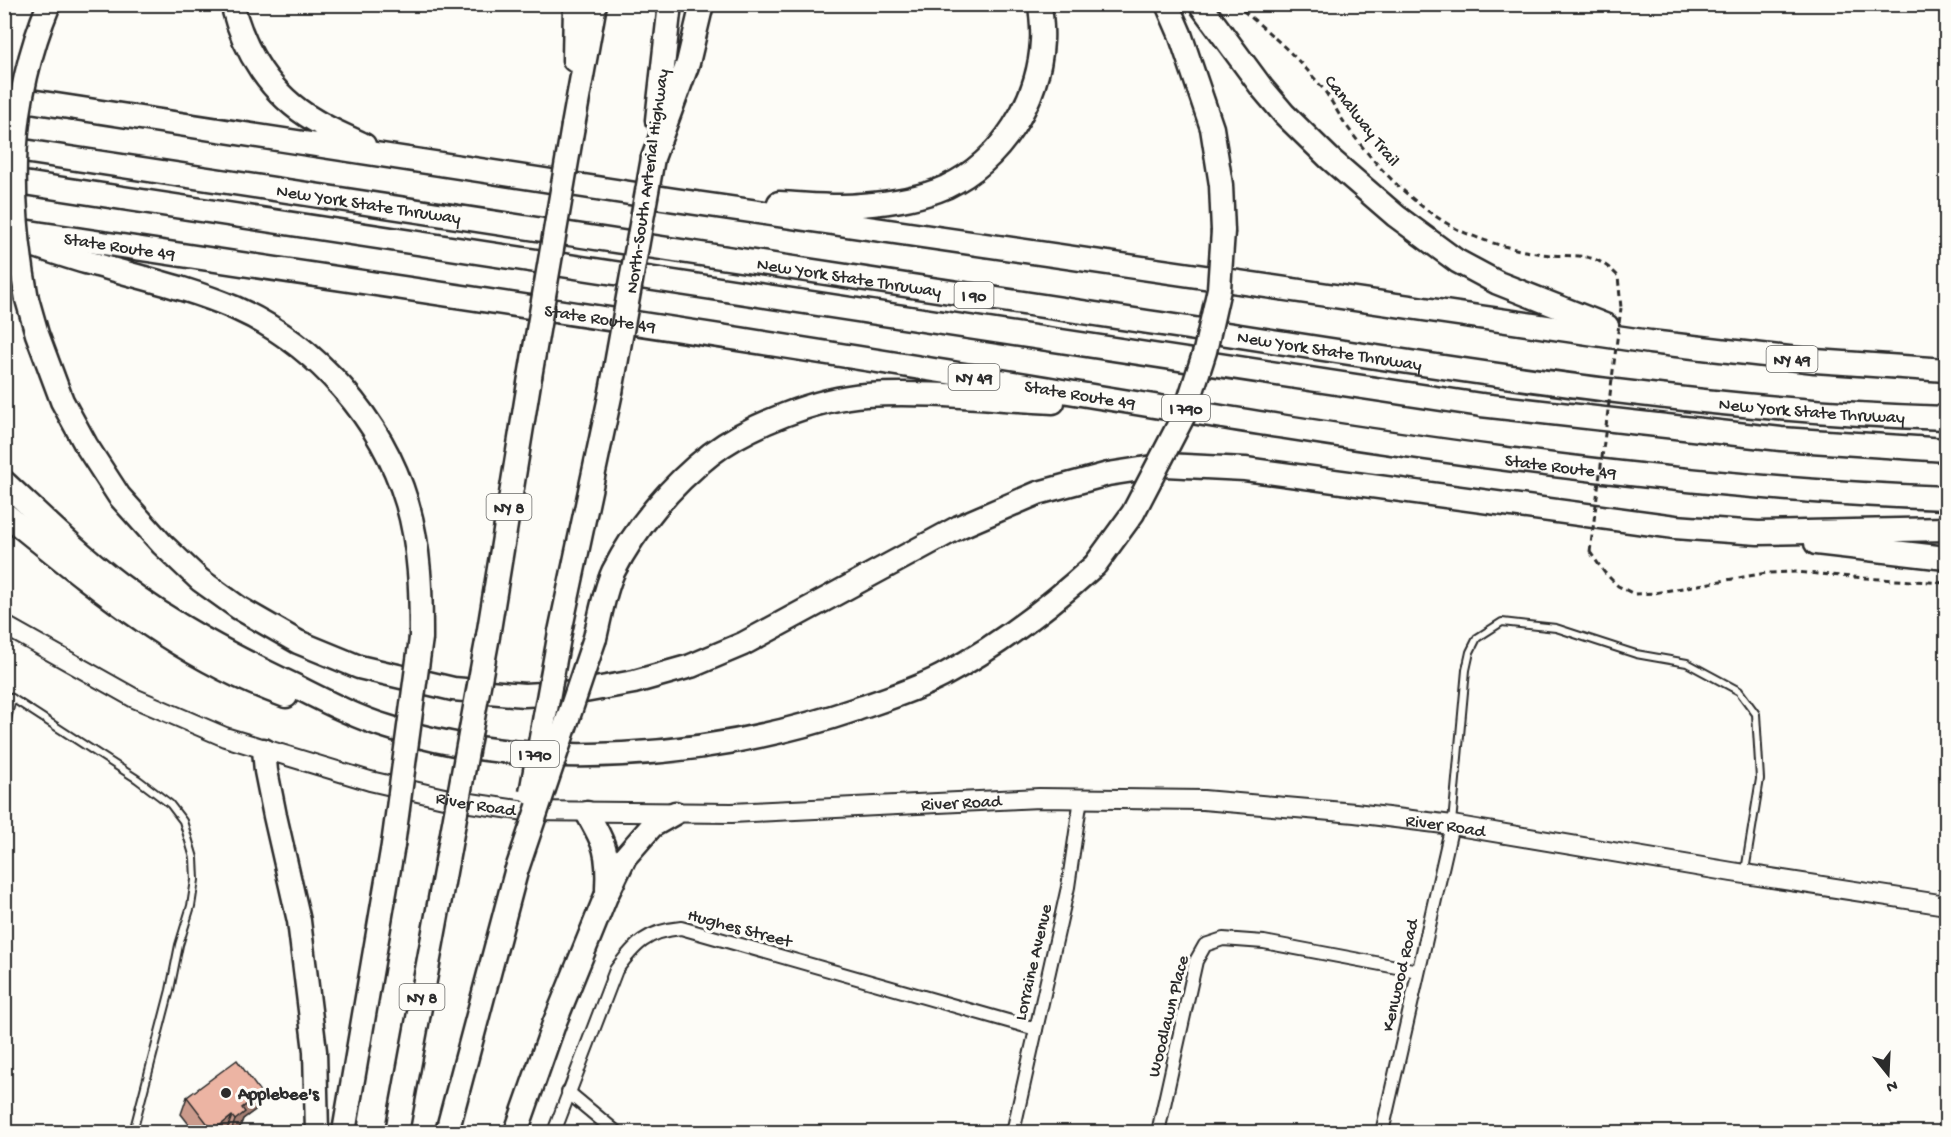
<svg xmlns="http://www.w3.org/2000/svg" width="1951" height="1137" viewBox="0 0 1951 1137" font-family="'Gochi Hand',sans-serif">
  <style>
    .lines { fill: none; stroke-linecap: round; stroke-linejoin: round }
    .service-casing { stroke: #2b2b2b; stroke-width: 10 }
    .minor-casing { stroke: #2b2b2b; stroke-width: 16 }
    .secondary-casing { stroke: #2b2b2b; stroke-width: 22 }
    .motorway-casing { stroke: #2b2b2b; stroke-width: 27 }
    .path { stroke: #2b2b2b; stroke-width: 3; stroke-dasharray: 6 4.5; stroke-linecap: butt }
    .service { stroke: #fdfcf7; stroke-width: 6 }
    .minor { stroke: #fdfcf7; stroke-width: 12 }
    .secondary { stroke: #fdfcf7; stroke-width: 18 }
    .motorway { stroke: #fdfcf7; stroke-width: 22 }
    .motorway-bridge-casing { stroke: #2b2b2b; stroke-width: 27; stroke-linecap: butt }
    .path-bridge { stroke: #2b2b2b; stroke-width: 3; stroke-dasharray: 6 4.5; stroke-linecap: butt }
    .motorway-bridge { stroke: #fdfcf7; stroke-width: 22 }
    .wall { fill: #cb9b8c; stroke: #2b2b2b; stroke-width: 1.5 }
    .shaded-wall { fill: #a57e72; stroke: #2b2b2b; stroke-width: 1.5 }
    .building { fill: #ecb4a3; stroke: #2b2b2b; stroke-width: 1.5 }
    .poi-dot { fill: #2b2b2b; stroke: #fdfcf7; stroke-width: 2 }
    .labels { text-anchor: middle; stroke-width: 6; stroke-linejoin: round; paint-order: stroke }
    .shield { fill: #fdfcf7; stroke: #6a6a68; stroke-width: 1.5 }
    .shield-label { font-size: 16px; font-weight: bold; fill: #2b2b2b }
    .street-label { font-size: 18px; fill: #2b2b2b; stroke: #fdfcf7 }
    .poi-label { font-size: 18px; font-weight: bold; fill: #2b2b2b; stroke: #fdfcf7; text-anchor: start }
  </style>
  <rect width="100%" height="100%" fill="#fdfcf7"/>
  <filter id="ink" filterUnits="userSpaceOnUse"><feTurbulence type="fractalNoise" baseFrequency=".0167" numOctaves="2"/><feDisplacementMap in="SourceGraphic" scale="12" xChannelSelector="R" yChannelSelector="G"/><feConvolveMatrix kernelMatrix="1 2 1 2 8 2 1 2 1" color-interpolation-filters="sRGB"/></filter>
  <g filter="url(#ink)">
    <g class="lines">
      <g class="service-casing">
        <g id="service">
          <polyline points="4,695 12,698 137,779 170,804 183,821 194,858 195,880 191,906 179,945 170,990 133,1132"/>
          <polyline points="4,733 12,698"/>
          <polyline points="1452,823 1466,670 1470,652 1477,638 1502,622 1556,628 1636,654 1687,663 1739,691 1756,714 1760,779 1745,871"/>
        </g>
      </g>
      <g class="minor-casing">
        <g id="minor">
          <polyline points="568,1092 616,1132"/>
          <path d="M 554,1132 L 616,970 C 635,944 647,931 681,928 L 1036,1029"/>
          <polyline points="1013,1132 1068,887 1081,798"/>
          <polyline points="1158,1132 1196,961 1205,945 1223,939 1264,942 1418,971"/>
          <polyline points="1382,1132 1452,825"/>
        </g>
      </g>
      <g class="secondary-casing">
        <g id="secondary">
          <path id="s1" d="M 4,625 L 134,698 L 225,737 L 370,781 L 457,801 L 525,811 L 732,813 L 1039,798 L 1203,800 L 1355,813 L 1452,825 L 1732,872 L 1946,905"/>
        </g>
      </g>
      <g class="motorway-casing">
        <g id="motorway">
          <path d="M 232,4 C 244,52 271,95 314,120 C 330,130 348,137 364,145"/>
          <polyline points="1167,4 1180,34 1212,128 1221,185 1223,231"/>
          <polyline points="1200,4 1262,88 1284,114 1329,158 1396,216 1457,261 1498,283 1607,326"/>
          <polyline points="574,60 575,4"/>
          <polyline points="4,97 675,200 1650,342 1815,361 1946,370"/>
          <polyline points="657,120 670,4"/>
          <polyline points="573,126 595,4"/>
          <path id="s2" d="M 4,148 C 381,205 758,263 1135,320 C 1404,360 1674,410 1946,418"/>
          <polyline points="653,158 688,63 702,4"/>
          <polyline points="4,180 1481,405 1781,439 1946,450"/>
          <path d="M 779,203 C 806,204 835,208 861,205 C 889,203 921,198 946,187 C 1001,161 1039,101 1042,41 C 1043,29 1041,16 1040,4"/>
          <path id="s3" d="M 4,228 C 316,276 629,320 940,371 C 1274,425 1608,486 1946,498"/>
          <path d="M 23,242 C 48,250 72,259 97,265 C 143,278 191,289 235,308 C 316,344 382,419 407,503 C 420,547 421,593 421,638"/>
          <polyline points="27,299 37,334 62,401 86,445 119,496 162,544 200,580 239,608 298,642 359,667 453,689 524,695 579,692 634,682 691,666 743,644 959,527 1038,493 1108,474 1166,465 1245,469 1675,527 1758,533 1946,529"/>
          <path d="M 4,482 C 42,517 78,553 119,584 C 173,625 232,656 293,685 C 323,700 355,717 388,727 C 533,774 713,758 857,709 C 886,699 915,690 942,676 C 998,646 1048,608 1095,565"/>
          <path d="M 4,513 C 92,584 178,658 286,696"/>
          <polyline points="1816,543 1946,558"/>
          <polyline points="560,632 611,392"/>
          <polyline points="488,636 530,377"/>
          <path d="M 595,638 C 600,617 604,592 613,572 C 636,527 671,485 711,454 C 749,425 818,398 866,395 C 926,391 993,399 1053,402"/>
          <polyline points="264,750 266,771 275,816 299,921 315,1051 317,1132"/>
          <path d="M 587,813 C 605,844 609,853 607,889"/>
          <polyline points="344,1132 393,845"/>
          <polyline points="397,1132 447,861"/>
          <polyline points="447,1132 516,872"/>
          <polyline points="516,1132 554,1024 606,896 625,857 652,826 675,813"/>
        </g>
      </g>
      <g class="path">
        <path d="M 1235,4 C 1267,30 1299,58 1324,90 C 1332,101 1338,114 1346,125 C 1374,165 1415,208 1459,230 C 1484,242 1515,250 1542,254 C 1575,259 1591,248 1618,276 L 1621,308"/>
        <polyline points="1590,552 1604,572 1618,586 1634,594 1654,593 1766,573 1796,572 1864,578 1946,583"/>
      </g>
      <use href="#service" class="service"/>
      <use href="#minor" class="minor"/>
      <use href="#secondary" class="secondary"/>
      <use href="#motorway" class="motorway"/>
      <g class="motorway-bridge-casing">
        <g id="motorway-bridge">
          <path d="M 27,299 C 8,196 8,103 49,4"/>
          <polyline points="530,377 573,126"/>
          <polyline points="611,392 653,158"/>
          <polyline points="1095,565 1133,513 1185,413 1205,351 1219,289 1223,231"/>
          <polyline points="531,793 560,632"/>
          <polyline points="393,845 421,638"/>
          <polyline points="447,861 488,636"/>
          <polyline points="516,872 595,638"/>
        </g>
      </g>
      <polyline class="path-bridge" points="1590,552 1621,308"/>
      <use href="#motorway-bridge" class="motorway-bridge"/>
    </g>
    <polygon class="wall" points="261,1093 255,1110 243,1119 239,1129 235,1132 195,1132 181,1114 187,1097"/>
    <g class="shaded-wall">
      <polygon points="261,1093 255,1110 243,1119 239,1129 235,1132 231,1132 235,1120 242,1108"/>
      <polygon points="232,1116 226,1132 212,1132 213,1131"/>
    </g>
    <polygon class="building" points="237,1060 261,1093 242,1108 245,1112 235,1120 232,1116 213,1131 187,1097"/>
  </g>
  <circle class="poi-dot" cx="226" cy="1093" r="6"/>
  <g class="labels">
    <g class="shield">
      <rect x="954.5" y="282" width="39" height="26" rx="4.5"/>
      <rect x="1766.5" y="346" width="51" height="26" rx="4.5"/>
      <rect x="948.5" y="364" width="51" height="26" rx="4.5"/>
      <rect x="1162" y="395" width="48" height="26" rx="4.5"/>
      <rect x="486.5" y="494" width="45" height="26" rx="4.5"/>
      <rect x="511" y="741" width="48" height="26" rx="4.5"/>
      <rect x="399.5" y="984" width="45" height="26" rx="4.5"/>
    </g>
    <g class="shield-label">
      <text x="974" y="301">I 90</text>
      <text x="1792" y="365">NY 49</text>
      <text x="974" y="383">NY 49</text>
      <text x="1186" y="414">I 790</text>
      <text x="509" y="513">NY 8</text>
      <text x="535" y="760">I 790</text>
      <text x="422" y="1003">NY 8</text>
    </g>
    <g class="street-label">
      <text transform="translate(1363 120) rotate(52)" y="6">Canalway Trail</text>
      <text transform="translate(646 181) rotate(-82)" y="6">North-South Arterial Highway</text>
      <text dy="6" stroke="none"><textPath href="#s2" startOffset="369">New York State Thruway</textPath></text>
      <text dy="6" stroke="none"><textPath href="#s3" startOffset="117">State Route 49</textPath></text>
      <text dy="6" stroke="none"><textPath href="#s2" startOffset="855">New York State Thruway</textPath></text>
      <text dy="6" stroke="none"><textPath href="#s3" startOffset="603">State Route 49</textPath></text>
      <text dy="6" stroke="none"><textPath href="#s2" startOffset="1341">New York State Thruway</textPath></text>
      <text dy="6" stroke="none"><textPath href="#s3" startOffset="1089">State Route 49</textPath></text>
      <text dy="6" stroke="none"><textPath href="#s2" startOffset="1827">New York State Thruway</textPath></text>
      <text dy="6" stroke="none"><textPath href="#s3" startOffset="1575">State Route 49</textPath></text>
      <text dy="6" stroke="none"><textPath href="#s1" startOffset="508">River Road</textPath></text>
      <text dy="6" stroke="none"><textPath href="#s1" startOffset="994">River Road</textPath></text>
      <text dy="6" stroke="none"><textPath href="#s1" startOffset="1480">River Road</textPath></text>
      <text transform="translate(740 927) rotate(15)" y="6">Hughes Street</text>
      <text transform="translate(1032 962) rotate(-77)" y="6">Lorraine Avenue</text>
      <text transform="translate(1399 975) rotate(-77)" y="6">Kenwood Road</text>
      <text transform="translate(1167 1016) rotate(-76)" y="6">Woodlawn Place</text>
    </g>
    <g class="poi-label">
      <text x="238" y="1099">Applebee's</text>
    </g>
  </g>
  <rect width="1951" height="1137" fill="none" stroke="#fdfcf7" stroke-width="24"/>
  <rect x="12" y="12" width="1927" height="1113" fill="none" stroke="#2b2b2b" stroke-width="2" filter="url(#ink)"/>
  <g transform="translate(1888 1074) rotate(162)" stroke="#fdfcf7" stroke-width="4.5" paint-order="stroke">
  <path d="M0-4.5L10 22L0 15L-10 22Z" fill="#2b2b2b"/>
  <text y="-9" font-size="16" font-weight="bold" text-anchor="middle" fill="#2b2b2b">N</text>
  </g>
</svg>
